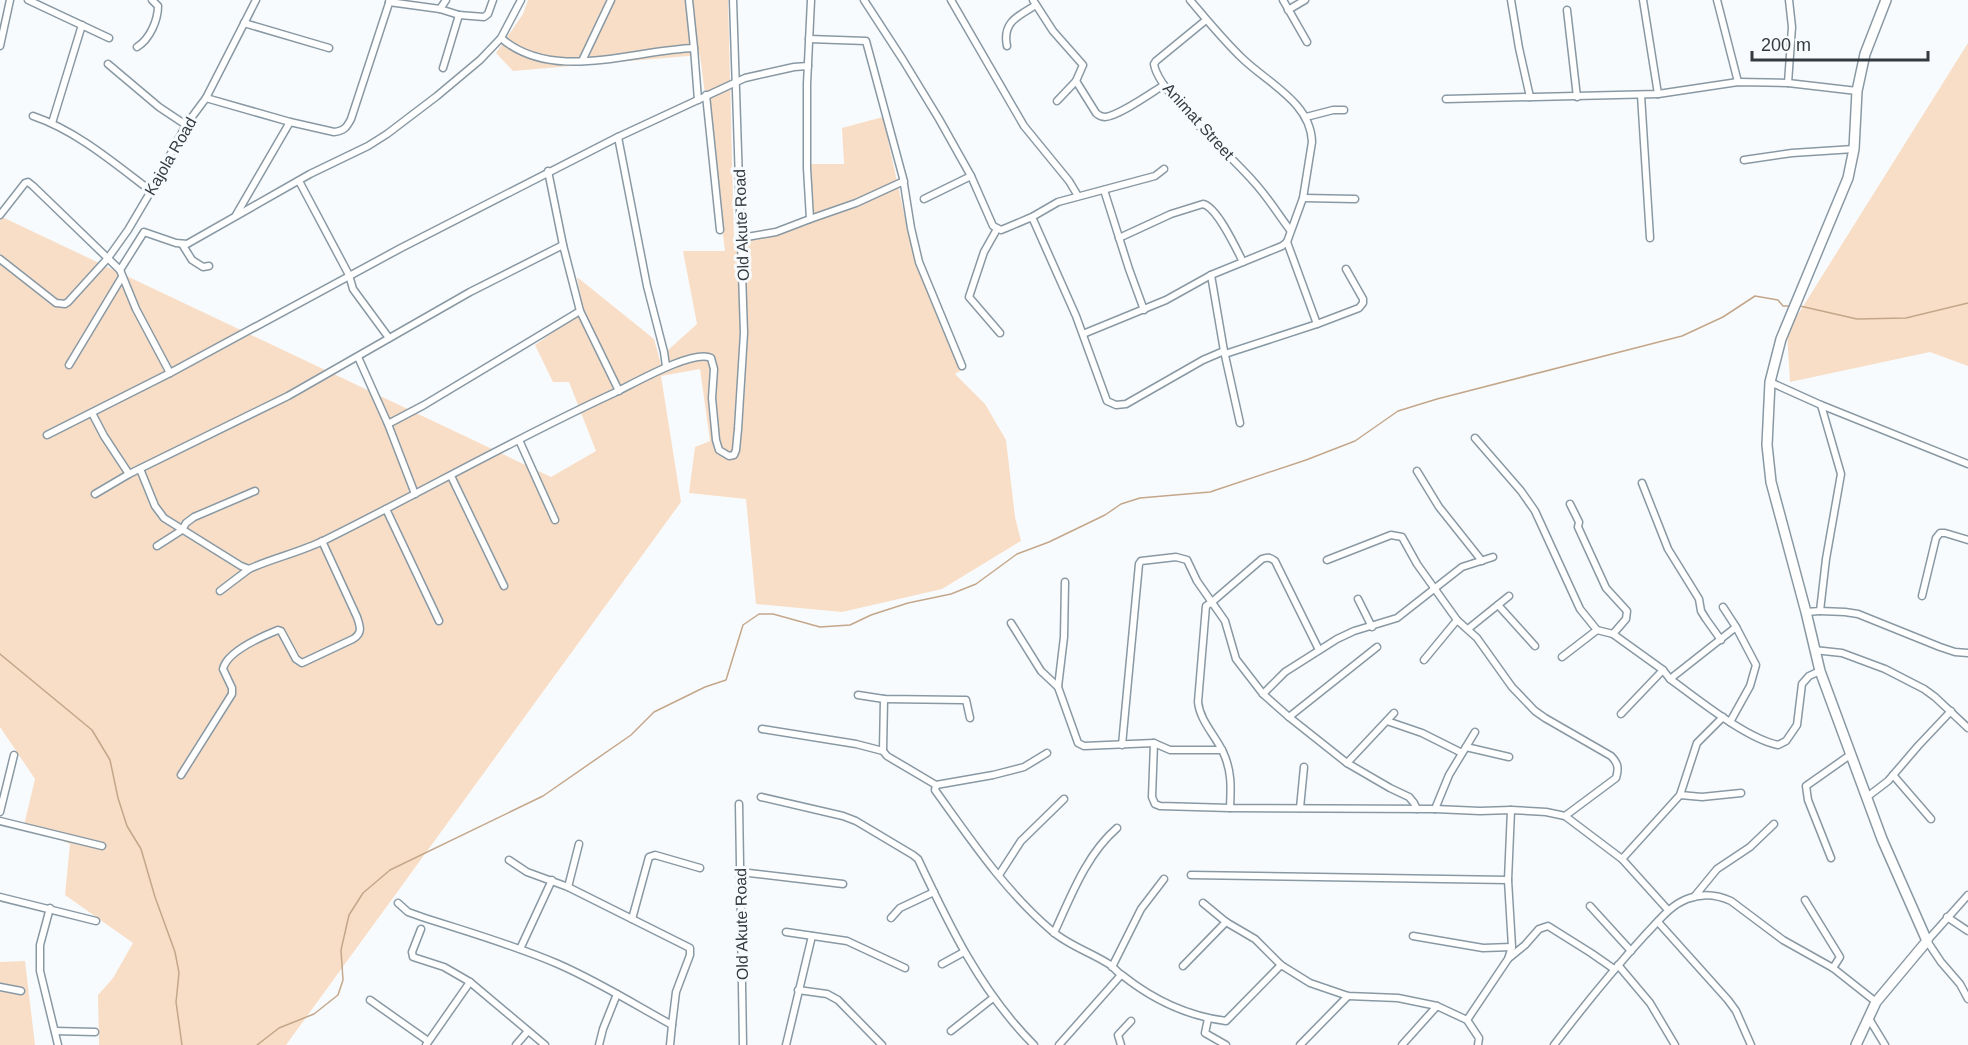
<svg xmlns="http://www.w3.org/2000/svg" width="1968" height="1045" viewBox="0 0 1968 1045" font-family="Arial,sans-serif">
  <style>
    .green { fill: #f8dec6 }
    .lines { fill: none; stroke-linecap: round; stroke-linejoin: round }
    .stream { stroke: #c4a78a; stroke-width: 1.5 }
    .street-casing { stroke: #8999a4; stroke-width: 9 }
    .secondary-casing { stroke: #8999a4; stroke-width: 12 }
    .street { stroke: #fff; stroke-width: 6 }
    .secondary { stroke: #fff; stroke-width: 9 }
    .labels { text-anchor: middle; stroke-width: 6; stroke-linejoin: round; paint-order: stroke }
    .street-label { font-size: 16px; fill: #343b40; stroke: #f8fbfe }
  </style>
  <rect width="100%" height="100%" fill="#f8fbfe"/>
  <g class="green">
    <polygon points="528,0 728,0 734,239 807,225 808,164 844,164 842,128 883,117 912,250 965,368 955,374 985,404 1006,440 1015,517 1021,541 942,589 842,612 756,604 746,499 689,493 695,447 710,441 700,369 661,376 681,502 286,1045 99,1045 98,995 113,978 133,943 65,895 70,844 24,825 35,779 0,727 0,216 551,477 596,451 569,382 553,382 535,345 583,311 577,277 654,339 662,368 667,351 697,324 683,251 725,251 700,55 513,71 496,53 523,14"/>
    <polygon points="1968,43 1968,366 1930,352 1790,382 1787,332"/>
    <polygon points="25,961 35,1045 0,1045 0,962"/>
  </g>
  <g class="lines">
    <g class="stream">
      <polyline points="1800,306 1857,319 1906,318 1968,303"/>
      <polyline points="0,654 92,730 110,760 118,798 127,826 141,849 155,897 175,952 179,973 176,1002 182,1045"/>
      <polyline points="257,1045 279,1028 314,1014 338,995 343,980 341,950 349,915 363,893 390,870 543,796 631,735 654,712 705,687 726,680 743,625 759,614 773,614 820,627 850,625 871,615 908,603 951,594 976,584 1017,554 1049,542 1105,515 1121,504 1140,498 1210,492 1306,460 1355,441 1398,411 1437,399 1682,336 1723,317 1755,296 1778,300 1783,306 1789,306"/>
    </g>
    <g class="street-casing">
      <g id="street">
        <polyline points="28,0 109,38"/>
        <polyline points="689,0 694,48"/>
        <polyline points="864,0 903,60 939,119 971,176 993,226 1001,230 1006,228 1032,217 1058,202 1155,176 1164,169"/>
        <polyline points="951,0 1024,126 1069,181 1078,196"/>
        <polyline points="1033,0 1053,31 1083,65 1076,81 1057,101"/>
        <polyline points="1283,0 1307,42"/>
        <polyline points="1511,0 1519,48 1530,97"/>
        <polyline points="1643,0 1658,94"/>
        <polyline points="1717,0 1738,82"/>
        <polyline points="389,2 440,9 459,15 443,68"/>
        <polyline points="440,9 446,0"/>
        <polyline points="1288,10 1305,0"/>
        <polyline points="1567,10 1577,97"/>
        <polyline points="459,15 484,17 488,14 493,0"/>
        <path d="M 1206,20 L 1156,61 L 1154,64 C 1158,93 1232,156 1253,181 C 1267,196 1278,214 1290,230"/>
        <polyline points="244,23 329,48"/>
        <path d="M 501,38 C 553,83 633,50 694,48 L 698,100"/>
        <polyline points="809,39 866,41 903,178 911,228 919,262 962,366"/>
        <polyline points="0,46 10,0"/>
        <path d="M 1007,46 C 1002,22 1018,16 1036,5"/>
        <path d="M 137,47 C 150,39 158,20 158,6 L 152,0"/>
        <polyline points="582,61 611,0"/>
        <polyline points="108,64 159,107 186,125"/>
        <path d="M 1076,81 L 1096,113 C 1100,116 1100,117 1105,117 C 1119,116 1151,93 1164,85"/>
        <polyline points="1788,83 1792,27 1789,0"/>
        <polyline points="706,95 720,230"/>
        <polyline points="1641,95 1650,238"/>
        <path d="M 206,98 L 290,122 L 334,132 C 344,131 347,127 351,119 L 390,0"/>
        <polyline points="1446,99 1658,94 1738,82 1788,83 1857,91"/>
        <path d="M 33,116 C 77,131 114,163 151,191"/>
        <polyline points="1306,117 1333,110 1344,110"/>
        <polyline points="52,123 82,25"/>
        <polyline points="618,137 647,286 664,352 666,366"/>
        <polyline points="1744,160 1792,153 1854,149"/>
        <polyline points="548,171 563,245 580,311 619,391"/>
        <polyline points="299,181 349,275 353,289 389,338"/>
        <polyline points="1104,190 1129,269 1144,310"/>
        <polyline points="1303,198 1355,199"/>
        <polyline points="924,199 971,176"/>
        <polyline points="0,215 25,183 28,182 33,186 120,270 136,309 170,373"/>
        <polyline points="236,215 290,122"/>
        <polyline points="1032,217 1076,316 1107,401 1116,405 1126,404 1203,360 1224,351"/>
        <polyline points="810,219 856,203 904,181"/>
        <polyline points="997,229 984,252 969,297 1000,333"/>
        <polyline points="741,238 776,232 810,219 807,168 807,84 811,0"/>
        <path d="M 1119,238 L 1171,214 L 1203,204 C 1217,207 1236,248 1243,262"/>
        <polyline points="1287,242 1317,324"/>
        <polyline points="182,244 192,260 203,267 209,266"/>
        <polyline points="0,259 56,303 65,304 68,302 108,258 128,230 151,191 186,125 206,98 256,0"/>
        <polyline points="120,270 144,232 176,243 187,244 310,174 368,146 387,134 437,96 480,60 501,38 521,0"/>
        <polyline points="1211,275 1224,351 1240,423"/>
        <path d="M 1083,334 L 1166,300 L 1211,275 L 1282,246 L 1287,242 L 1303,198 L 1312,142 C 1311,103 1268,83 1243,59 C 1224,41 1207,20 1190,0"/>
        <polyline points="1225,354 1317,324 1359,308 1363,303 1363,299 1346,269"/>
        <polyline points="358,357 388,424 415,494"/>
        <polyline points="69,365 122,277"/>
        <polyline points="1770,382 1821,405 1968,464"/>
        <polyline points="92,413 104,436 129,474"/>
        <polyline points="388,424 424,405 580,311"/>
        <polyline points="47,435 170,373 401,248 618,137 745,78 794,67 808,66"/>
        <path d="M 1475,438 L 1521,491 L 1535,511 L 1580,609 L 1597,630 L 1613,634 L 1663,670 L 1670,679 C 1698,699 1745,738 1778,745 L 1786,741 L 1797,725 L 1802,684 L 1809,676 L 1820,671"/>
        <polyline points="519,440 555,520"/>
        <path d="M 140,469 L 155,506 L 164,518 L 241,566 L 249,569 C 273,558 301,552 325,540 C 422,492 516,438 614,393 C 633,384 693,349 711,358 L 714,369 L 712,398 L 716,440 L 719,450 L 729,456 L 734,455 L 736,450 L 738,429 L 744,333 L 733,0"/>
        <polyline points="1417,471 1439,507 1482,561"/>
        <polyline points="451,476 504,586"/>
        <polyline points="1642,483 1668,549 1699,599 1701,611 1706,619 1721,640"/>
        <polyline points="95,494 129,474 288,396 470,292 563,245"/>
        <polyline points="1570,504 1579,522 1578,527 1606,588 1627,611 1626,619 1613,634"/>
        <polyline points="386,509 439,621"/>
        <polyline points="157,546 182,530 186,523 194,517 255,491"/>
        <path d="M 1327,560 L 1391,535 L 1402,537 L 1417,564 L 1457,620 L 1477,638 L 1512,687 L 1535,711 L 1545,718 L 1611,756 C 1618,763 1619,768 1616,778 L 1565,816"/>
        <polyline points="1065,582 1064,637 1058,687 1078,743 1084,746 1154,743 1170,750 1222,750"/>
        <polyline points="220,591 249,569"/>
        <polyline points="1922,596 1936,538 1940,533 1945,533 1968,540"/>
        <polyline points="1358,599 1372,627"/>
        <polyline points="1498,605 1535,646"/>
        <polyline points="1723,607 1736,627 1756,665 1750,686 1730,722"/>
        <polyline points="1820,611 1845,612 1858,614 1940,647 1955,652 1968,653"/>
        <polyline points="1806,612 1820,611 1826,559 1841,474 1821,405"/>
        <polyline points="1011,623 1041,671 1058,687"/>
        <polyline points="1468,629 1509,596"/>
        <polyline points="1814,650 1842,653 1885,669 1924,689 1935,697 1968,728"/>
        <polyline points="1562,657 1597,630"/>
        <polyline points="1424,660 1457,620"/>
        <polyline points="1670,679 1736,627"/>
        <polyline points="1263,694 1285,672 1337,639 1354,631 1397,618 1462,567 1493,557"/>
        <polyline points="858,695 884,699 963,700 966,700 970,718"/>
        <polyline points="1621,714 1663,670"/>
        <polyline points="1289,717 1377,647"/>
        <polyline points="1387,721 1422,733 1462,753"/>
        <polyline points="762,729 856,744 883,751 887,756 936,785 993,775 1024,767 1047,753"/>
        <polyline points="1154,743 1152,797 1155,804 1160,806 1230,808 1435,809 1480,811 1511,810 1546,812 1565,816 1622,859 1668,910"/>
        <polyline points="1122,745 1139,564 1141,561 1176,557 1187,560 1197,581 1225,621 1236,659 1263,694 1289,717 1347,763 1390,788 1409,797 1414,803 1417,809"/>
        <polyline points="1466,747 1509,757"/>
        <polyline points="883,751 884,699"/>
        <polyline points="1347,763 1394,713"/>
        <path d="M 181,775 L 232,694 L 232,688 L 223,669 C 227,651 263,636 278,630 L 281,631 L 296,659 L 302,663 L 353,639 C 363,633 360,626 357,617 L 322,541"/>
        <polyline points="1893,775 1931,819"/>
        <path d="M 936,785 L 935,790 C 971,840 1005,891 1052,931 C 1069,946 1093,953 1112,966 C 1115,969 1118,973 1122,975 C 1152,999 1187,1016 1226,1021 L 1281,965"/>
        <polyline points="1680,795 1702,797 1741,793"/>
        <path d="M 761,797 L 843,816 L 856,821 L 913,855 L 918,859 C 950,927 981,992 1034,1045"/>
        <polyline points="1867,797 1888,781 1918,746 1951,711"/>
        <polyline points="739,804 743,1045"/>
        <path d="M 1230,808 C 1231,788 1232,771 1223,752 C 1215,735 1200,721 1198,702 L 1206,606 L 1212,602 L 1262,559 C 1267,557 1270,557 1275,561 L 1319,650"/>
        <polyline points="1300,808 1304,767"/>
        <polyline points="1435,809 1449,775 1475,732"/>
        <polyline points="0,812 14,755"/>
        <polyline points="0,821 102,846"/>
        <polyline points="1831,858 1808,800 1806,786 1850,755"/>
        <polyline points="1622,859 1680,795 1697,743 1723,717"/>
        <polyline points="509,860 527,872 568,887 690,948 690,955 676,992 672,1025"/>
        <polyline points="740,872 843,884"/>
        <polyline points="999,875 1021,841 1064,799"/>
        <polyline points="1191,875 1508,880"/>
        <polyline points="568,887 579,844"/>
        <polyline points="1968,895 1927,941 1941,962 1960,984 1968,999"/>
        <polyline points="0,897 96,921"/>
        <polyline points="1694,897 1717,869 1750,847 1774,824"/>
        <polyline points="1805,900 1840,957 1833,968"/>
        <path d="M 398,903 L 408,912 L 422,917 C 468,932 514,945 558,964 C 597,981 634,1004 672,1025 L 670,1045"/>
        <polyline points="1203,903 1226,922 1255,939 1281,965 1310,983 1348,996 1398,998 1437,1006 1467,1020 1479,1038 1478,1045"/>
        <polyline points="1590,906 1631,951"/>
        <polyline points="50,908 40,945 40,971 58,1045"/>
        <polyline points="1947,917 1968,931"/>
        <polyline points="891,918 900,908 934,892"/>
        <polyline points="632,919 649,857 655,855 700,868"/>
        <polyline points="1658,922 1728,1000 1736,1011 1751,1045"/>
        <polyline points="421,929 412,952 413,957 444,967 470,982 545,1045"/>
        <polyline points="786,932 847,941 905,968"/>
        <path d="M 1054,933 C 1071,896 1086,855 1117,828"/>
        <polyline points="1413,936 1483,948 1512,947"/>
        <polyline points="520,949 552,880"/>
        <polyline points="1509,958 1525,945 1539,929 1548,926 1591,953 1614,969"/>
        <polyline points="942,964 964,952"/>
        <polyline points="1618,965 1650,1003 1675,1045"/>
        <polyline points="1183,966 1226,922"/>
        <polyline points="1112,967 1141,909 1164,879"/>
        <polyline points="0,987 21,991"/>
        <polyline points="798,990 827,994 838,1000 882,1045"/>
        <polyline points="370,1000 428,1041"/>
        <polyline points="1868,1017 1885,1045"/>
        <polyline points="1208,1019 1205,1033 1226,1045"/>
        <polyline points="1467,1020 1508,959 1512,947 1508,880 1511,810"/>
        <polyline points="55,1031 95,1032"/>
        <polyline points="951,1031 993,998"/>
        <polyline points="426,1045 470,982"/>
        <polyline points="516,1045 528,1031"/>
        <polyline points="599,1045 603,1029 617,994"/>
        <polyline points="786,1045 812,936"/>
        <polyline points="1059,1045 1121,975"/>
        <polyline points="1121,1045 1118,1035 1131,1021"/>
        <polyline points="1300,1045 1348,996"/>
        <polyline points="1402,1045 1437,1006"/>
        <path d="M 1554,1045 C 1583,1007 1613,970 1645,935 C 1658,922 1669,906 1687,899 C 1702,893 1716,894 1731,901 L 1783,940 L 1833,968 L 1876,1002"/>
      </g>
    </g>
    <g class="secondary-casing">
      <polyline id="secondary" points="1856,1045 1876,1002 1927,941 1882,839 1820,671 1806,612 1771,482 1767,445 1770,382 1781,339 1848,178 1854,149 1857,91 1865,54 1886,0"/>
    </g>
    <use href="#street" class="street"/>
    <use href="#secondary" class="secondary"/>
  </g>
  <g class="labels">
    <g class="street-label">
      <text transform="translate(1199 121) rotate(48)" y="6">Animat Street</text>
      <text transform="translate(170 156) rotate(-60)" y="6">Kajola Road</text>
      <text transform="translate(741 225) rotate(-92)" y="6">Old Akute Road</text>
      <text transform="translate(741 924) rotate(-91)" y="6">Old Akute Road</text>
    </g>
  </g>
  <path d="M1752 51v9h176v-9" fill="none" stroke="#343b40" stroke-width="3"/>
  <text x="1761" y="51" font-size="18" fill="#343b40" stroke="#f8fbfe" stroke-width="4.5" paint-order="stroke">200 m</text>
</svg>
